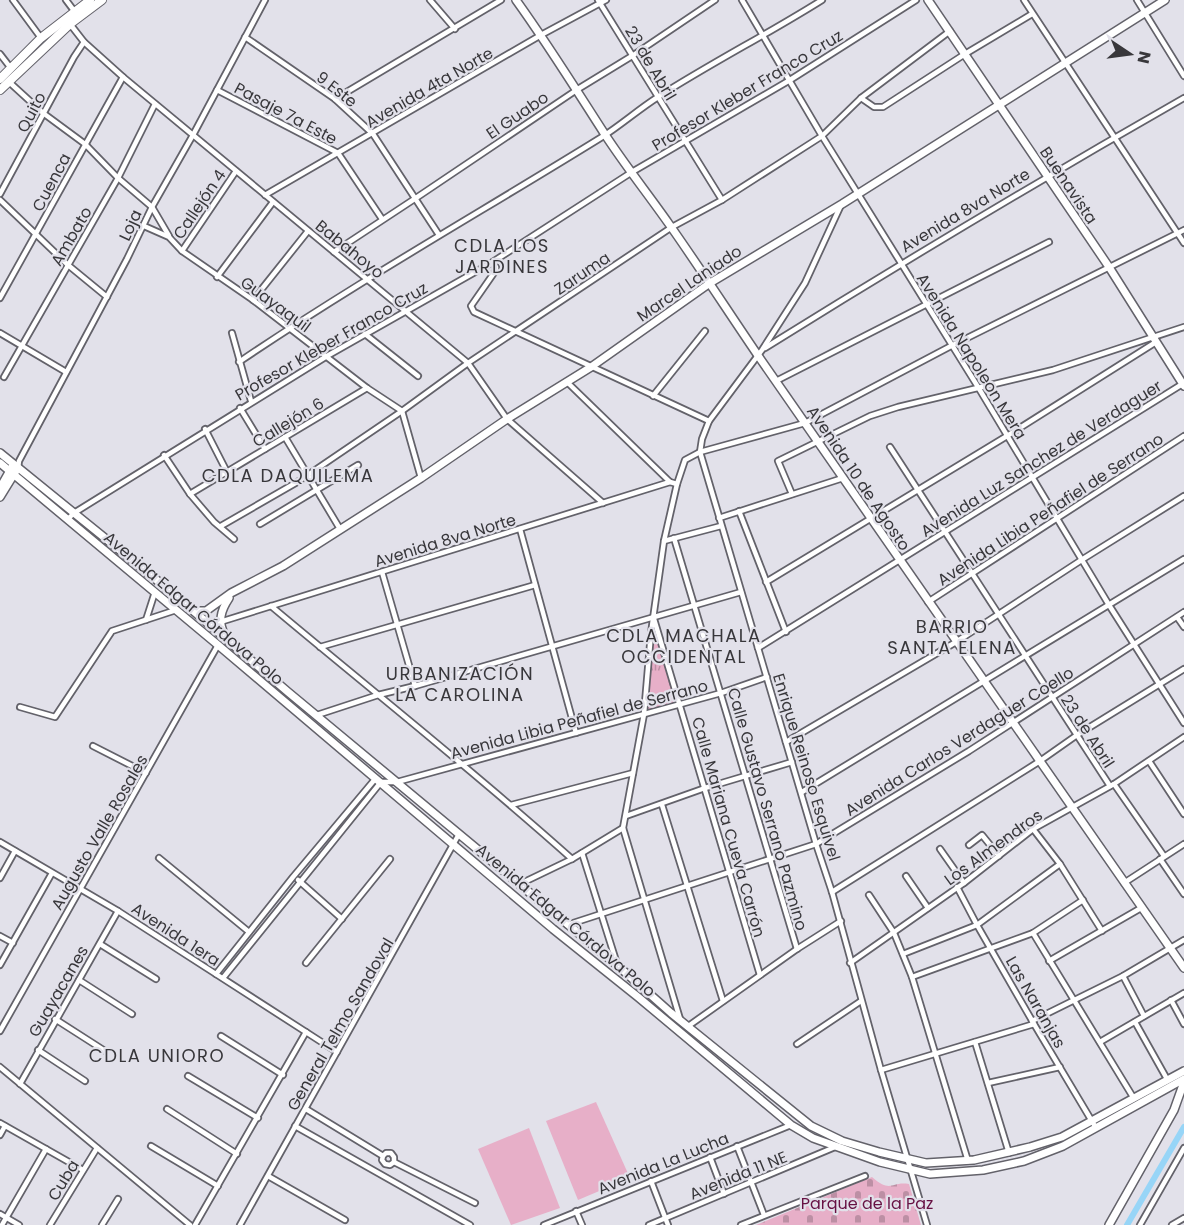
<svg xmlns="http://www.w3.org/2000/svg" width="1184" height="1225" viewBox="0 0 1184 1225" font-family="Poppins,sans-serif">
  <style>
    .cemetery { fill: url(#cemetery-stones) }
    .park { fill: url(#park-tufts) }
    .garden { fill: #e7afc8 }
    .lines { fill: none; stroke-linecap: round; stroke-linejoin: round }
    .canal { stroke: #97d5f7; stroke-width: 6 }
    .street-casing { stroke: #63626a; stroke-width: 8 }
    .secondary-casing { stroke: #63626a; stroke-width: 10 }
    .primary-casing { stroke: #63626a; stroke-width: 10 }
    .street { stroke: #fff; stroke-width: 4.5 }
    .secondary { stroke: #fff; stroke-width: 7 }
    .primary { stroke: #fff; stroke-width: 8 }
    .labels { text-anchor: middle; stroke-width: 4.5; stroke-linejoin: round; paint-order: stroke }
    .street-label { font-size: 16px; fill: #38373b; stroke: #e2e1ea }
    .park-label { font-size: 16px; fill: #671143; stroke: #e2e1ea }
    .neighbourhood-label { font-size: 18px; letter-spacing: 1.5px; fill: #38373b; stroke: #e2e1ea }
  </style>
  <defs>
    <pattern id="cemetery-stones" width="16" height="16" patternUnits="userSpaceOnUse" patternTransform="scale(1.5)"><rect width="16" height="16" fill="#e7afc8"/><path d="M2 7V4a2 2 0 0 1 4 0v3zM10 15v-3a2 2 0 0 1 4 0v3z" fill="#bc8fa4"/></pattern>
    <pattern id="park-tufts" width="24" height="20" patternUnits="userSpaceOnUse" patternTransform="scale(1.5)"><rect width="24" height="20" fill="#e7afc8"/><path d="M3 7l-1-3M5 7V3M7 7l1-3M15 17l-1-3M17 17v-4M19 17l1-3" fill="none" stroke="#bc8fa4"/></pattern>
  </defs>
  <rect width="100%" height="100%" fill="#e2e1ea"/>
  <path class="cemetery" d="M 872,1177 C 892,1194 890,1181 909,1184 L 921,1225 L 756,1225 Z"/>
  <polygon class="park" points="652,619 678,705 640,716"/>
  <g class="garden">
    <polygon points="596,1102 630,1178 578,1200 546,1121"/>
    <polygon points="529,1128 560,1208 511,1225 478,1149"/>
  </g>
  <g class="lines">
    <polyline class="canal" points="1127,1225 1184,1127"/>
    <g class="street-casing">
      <g id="street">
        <polyline points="13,0 41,38"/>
        <polyline points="66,0 75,12"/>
        <polyline points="430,0 455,29"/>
        <polyline points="598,0 722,200"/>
        <polyline points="742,0 822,136 978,387 1109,605 1184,723"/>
        <polyline points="1024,0 1184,243"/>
        <polyline points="1137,0 1184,76"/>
        <polyline points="70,24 84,42 123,77 468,363 507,419 603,503"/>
        <polyline points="245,37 335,99 373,134 439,235"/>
        <polyline points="0,54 10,67"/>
        <polyline points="8,81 43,113 85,144 118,178 152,207 169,236"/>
        <polyline points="217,90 338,153 382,219"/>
        <polyline points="861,98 874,107 883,107 965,54 1032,14"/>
        <polyline points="335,99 501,0"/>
        <polyline points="0,194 74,57 84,42"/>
        <polyline points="265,195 541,35 606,0"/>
        <polyline points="0,200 68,265 107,297"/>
        <polyline points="841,205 805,283 762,350 709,421 702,439 700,452 816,844 832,892 881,1070 927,1225"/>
        <polyline points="144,226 169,237 182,251 253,300 367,388 402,411 421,478"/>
        <polyline points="182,251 236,171"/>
        <polyline points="334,252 416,198 578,89 632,56 715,0"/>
        <polyline points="491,263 496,267 496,270 471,306 474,312 709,421"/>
        <polyline points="217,277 273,202"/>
        <polyline points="0,298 123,77"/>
        <polyline points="253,300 308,231"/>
        <polyline points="0,333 66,372"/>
        <polyline points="232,333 251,401"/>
        <polyline points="365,334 418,376"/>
        <path d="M 765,348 C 903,262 1042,179 1184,98"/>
        <path d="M 239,362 C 357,282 481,212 602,137 C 621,125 639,109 658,97 C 711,63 768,34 822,0"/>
        <polyline points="4,377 118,178 155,104"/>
        <polyline points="776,381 1049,242"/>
        <polyline points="567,382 670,482"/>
        <polyline points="653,396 705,331"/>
        <polyline points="240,408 265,449"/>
        <polyline points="205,429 227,472"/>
        <polyline points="285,437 340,529"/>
        <polyline points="890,447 1110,786"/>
        <polyline points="164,455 190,494 214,522 234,539"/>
        <polyline points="18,468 19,461 127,259 152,207 193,135 265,0"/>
        <polyline points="190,494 367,388"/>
        <polyline points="792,494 778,461 870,416 898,407 1053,370 1184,327"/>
        <polyline points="739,511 786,632"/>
        <polyline points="719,518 843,478"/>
        <polyline points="68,519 74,513 327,356 491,263 632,172 790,80 916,0"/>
        <polyline points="260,524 358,465"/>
        <polyline points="221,526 299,481 402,411 468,363 672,227 722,200 822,136 861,98 950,31"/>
        <polyline points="520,529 576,733"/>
        <polyline points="674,538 797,949"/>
        <polyline points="664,541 721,526"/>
        <polyline points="382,572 415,686"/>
        <polyline points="766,582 1007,436 1156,342"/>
        <polyline points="928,602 1184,436"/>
        <path d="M 271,606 C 371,690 474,771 572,859"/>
        <polyline points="1177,617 1184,627"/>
        <polyline points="654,619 760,975"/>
        <polyline points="146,620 155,592"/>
        <polyline points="220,622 670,482 677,484"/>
        <polyline points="320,647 535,585"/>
        <polyline points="758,648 1184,383"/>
        <polyline points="20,707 55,717 112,631 176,610"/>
        <polyline points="317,715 378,695 415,686 741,592"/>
        <polyline points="786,742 956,642 1083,559 1184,496"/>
        <polyline points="93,746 146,773"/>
        <polyline points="1149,761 1184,814"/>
        <polyline points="1114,784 1164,856"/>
        <polyline points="802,792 1184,559"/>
        <polyline points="511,805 633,773"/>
        <polyline points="662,805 723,1001"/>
        <polyline points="626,816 705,788 792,762"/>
        <polyline points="1033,829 1060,864 1102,931"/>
        <polyline points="0,842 118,911 337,1052"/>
        <polyline points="969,845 982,835 999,856"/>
        <polyline points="940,849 964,883"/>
        <polyline points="582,853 617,964"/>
        <polyline points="159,858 249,932"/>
        <polyline points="1160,859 1184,894"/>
        <polyline points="906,876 928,908"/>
        <polyline points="0,878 15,851"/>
        <polyline points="298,880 342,919"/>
        <polyline points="1124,883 1184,844"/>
        <polyline points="520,884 572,859 623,828"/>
        <polyline points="957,887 977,925 1034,1024 1096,1128"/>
        <polyline points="832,892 1040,761 1077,735 1184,669"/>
        <polyline points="869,895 894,933 912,977 968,1161"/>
        <polyline points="567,925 816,844 969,751 1184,612"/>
        <polyline points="1033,933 1133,1097"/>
        <polyline points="0,936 13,943"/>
        <polyline points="100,944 156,979"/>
        <polyline points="903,954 977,925 1060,864"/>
        <polyline points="1049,961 1141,908"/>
        <polyline points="306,963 390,859"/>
        <polyline points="850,963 964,883 1033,829 1114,784 1184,737"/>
        <polyline points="0,965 52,873"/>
        <polyline points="216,974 293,877 376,778"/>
        <polyline points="1123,976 1144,1016"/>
        <polyline points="912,977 1033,933 1083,900"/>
        <polyline points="223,978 381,782 397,782 721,693 767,677"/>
        <polyline points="79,980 132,1014"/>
        <polyline points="1171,1000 1184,1024"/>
        <polyline points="55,1019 105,1051"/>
        <polyline points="680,1019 623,828 644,714 651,633 664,541 677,484 685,460 700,452 805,423 951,346 1184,230"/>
        <polyline points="1032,1021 1123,976 1184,940"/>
        <polyline points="1135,1022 1167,1079"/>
        <polyline points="687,1027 797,949 841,921"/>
        <polyline points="0,1031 218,645"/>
        <polyline points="221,1036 283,1075"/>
        <polyline points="975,1042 1009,1153"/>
        <polyline points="1100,1042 1184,993"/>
        <polyline points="797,1044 861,1001"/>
        <polyline points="38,1050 85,1081"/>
        <polyline points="0,1067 190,1225"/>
        <polyline points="881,1070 1034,1024"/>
        <polyline points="188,1076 258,1118"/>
        <polyline points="988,1083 1060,1067"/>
        <polyline points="20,1084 118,911"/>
        <polyline points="167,1109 237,1154"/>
        <polyline points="306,1109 383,1156 382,1160 385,1164 390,1165 394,1162 394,1157 391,1153 386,1153 383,1156"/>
        <polyline points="0,1123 83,1170"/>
        <polyline points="295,1126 470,1225"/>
        <polyline points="0,1135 5,1126"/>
        <polyline points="151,1146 218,1186"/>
        <polyline points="737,1146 764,1215"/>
        <polyline points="710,1157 724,1194"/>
        <polyline points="394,1162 475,1203"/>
        <polyline points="268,1176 345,1220"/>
        <polyline points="651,1181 668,1225"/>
        <polyline points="576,1211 582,1225"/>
        <polyline points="0,1214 19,1225"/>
        <polyline points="2,1225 46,1149"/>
        <polyline points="50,1225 97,1148"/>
        <polyline points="102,1225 118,1199"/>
        <polyline points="195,1225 306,1032"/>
        <polyline points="240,1225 459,834"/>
        <polyline points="544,1225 791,1125"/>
        <polyline points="649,1225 835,1147"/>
        <polyline points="741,1225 865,1176"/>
        <polyline points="1140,1225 1184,1148"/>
        <polyline points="1172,1225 1184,1218"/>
      </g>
    </g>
    <g class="secondary-casing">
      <g id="secondary">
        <path d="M 516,0 C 547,43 575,88 604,133 C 624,164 648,194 669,224 C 700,268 729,313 759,357 C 899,561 1043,764 1184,968"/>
        <polyline points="928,0 1109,267 1184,386"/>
        <polyline points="0,453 169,590 288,692 618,966 671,1013 811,1126 842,1141 879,1152 926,1163 974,1160 1030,1147 1062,1137 1184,1071"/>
        <polyline points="0,463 218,645 553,929 638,997 791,1125 813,1138 880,1162 930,1174 983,1170 1024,1161 1063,1146 1184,1079"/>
        <polyline points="0,488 12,467"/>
        <polyline points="0,497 16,471"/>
        <polyline points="194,611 206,611 231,593 283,566 421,478 507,419 591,367 710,283 842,204 1165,0"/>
        <path d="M 225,635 C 217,622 221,610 229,598"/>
        <polyline points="1109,1225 1174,1110 1184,1082"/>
      </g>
    </g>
    <g class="primary-casing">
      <g id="primary">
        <polyline points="0,79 41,38 90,0"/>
        <polyline points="0,90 70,24 102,0"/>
      </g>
    </g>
    <use href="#street" class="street"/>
    <use href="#secondary" class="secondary"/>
    <use href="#primary" class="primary"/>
  </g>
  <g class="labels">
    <g class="street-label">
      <text transform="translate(651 63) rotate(59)" y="6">23 de Abril</text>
      <text transform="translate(429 87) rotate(-30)" y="6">Avenida 4ta Norte</text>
      <text transform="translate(337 89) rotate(38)" y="6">9 Este</text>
      <text transform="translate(747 90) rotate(-31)" y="6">Profesor Kleber Franco Cruz</text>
      <text transform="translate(31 112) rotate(-62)" y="6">Quito</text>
      <text transform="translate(286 113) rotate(28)" y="6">Pasaje 7a Este</text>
      <text transform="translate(517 115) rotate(-34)" y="6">El Guabo</text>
      <text transform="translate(51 182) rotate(-62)" y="6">Cuenca</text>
      <text transform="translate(1069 185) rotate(56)" y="6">Buenavista</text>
      <text transform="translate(199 204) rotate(-56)" y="6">Callejón 4</text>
      <text transform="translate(965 210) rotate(-31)" y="6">Avenida 8va Norte</text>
      <text transform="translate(130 225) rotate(-65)" y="6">Loja</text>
      <text transform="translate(71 236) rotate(-60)" y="6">Ambato</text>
      <text transform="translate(350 249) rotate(39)" y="6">Babahoyo</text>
      <text transform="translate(582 273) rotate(-34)" y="6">Zaruma</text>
      <text transform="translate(689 283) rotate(-34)" y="6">Marcel Laniado</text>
      <text transform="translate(276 304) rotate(36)" y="6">Guayaquil</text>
      <text transform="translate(331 341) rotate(-30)" y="6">Profesor Kleber Franco Cruz</text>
      <text transform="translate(972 356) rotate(58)" y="6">Avenida Napoleon Mera</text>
      <text transform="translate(288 422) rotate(-31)" y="6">Callejón 6</text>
      <text transform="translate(1041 458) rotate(-32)" y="6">Avenida Luz Sanchez de Verdaguer</text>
      <text transform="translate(859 478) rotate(56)" y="6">Avenida 10 de Agosto</text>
      <text transform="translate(1050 509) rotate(-33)" y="6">Avenida Libia Peñafiel de Serrano</text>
      <text transform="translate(445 540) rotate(-17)" y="6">Avenida 8va Norte</text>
      <text transform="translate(194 608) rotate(40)" y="6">Avenida Edgar Córdova Polo</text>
      <text transform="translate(579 719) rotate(-15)" y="6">Avenida Libia Peñafiel de Serrano</text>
      <text transform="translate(1088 731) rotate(57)" y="6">23 de Abril</text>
      <text transform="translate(959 741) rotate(-32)" y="6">Avenida Carlos Verdaguer Coello</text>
      <text transform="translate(807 767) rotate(73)" y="6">Enrique Reinoso Esquivel</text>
      <text transform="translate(768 809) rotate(74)" y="6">Calle Gustavo Serrano Pazmino</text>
      <text transform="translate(729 827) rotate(74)" y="6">Calle Mariana Cueva Carrón</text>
      <text transform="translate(99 832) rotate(-60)" y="6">Augusto Valle Rosales</text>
      <text transform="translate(993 847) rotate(-36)" y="6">Los Almendros</text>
      <text transform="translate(566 920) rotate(40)" y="6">Avenida Edgar Córdova Polo</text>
      <text transform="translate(176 934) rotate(33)" y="6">Avenida 1era</text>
      <text transform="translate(58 991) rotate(-60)" y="6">Guayacanes</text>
      <text transform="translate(1036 1002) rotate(60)" y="6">Las Naranjas</text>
      <text transform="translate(340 1024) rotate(-60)" y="6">General Telmo Sandoval</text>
      <text transform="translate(663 1163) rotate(-22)" y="6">Avenida La Lucha</text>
      <text transform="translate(738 1175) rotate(-22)" y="6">Avenida 11 NE</text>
      <text transform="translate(63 1180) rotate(-59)" y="6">Cuba</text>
    </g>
    <g class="park-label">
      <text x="867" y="1209">Parque de la Paz</text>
    </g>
    <g class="neighbourhood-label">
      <text x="502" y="252">CDLA LOS<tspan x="502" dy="21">JARDINES</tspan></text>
      <text x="288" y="482">CDLA DAQUILEMA</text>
      <text x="952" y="633">BARRIO<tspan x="952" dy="21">SANTA ELENA</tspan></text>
      <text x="684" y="642">CDLA MACHALA<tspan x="684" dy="21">OCCIDENTAL</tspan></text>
      <text x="460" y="680">URBANIZACIÓN<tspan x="460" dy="21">LA CAROLINA</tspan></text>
      <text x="157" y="1062">CDLA UNIORO</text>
    </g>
  </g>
  <g transform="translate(1130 54) rotate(103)" stroke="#e2e1ea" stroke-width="4.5" paint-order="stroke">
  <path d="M0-4.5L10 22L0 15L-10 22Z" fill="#38373b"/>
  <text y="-9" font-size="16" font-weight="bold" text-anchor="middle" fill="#38373b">N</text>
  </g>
</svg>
